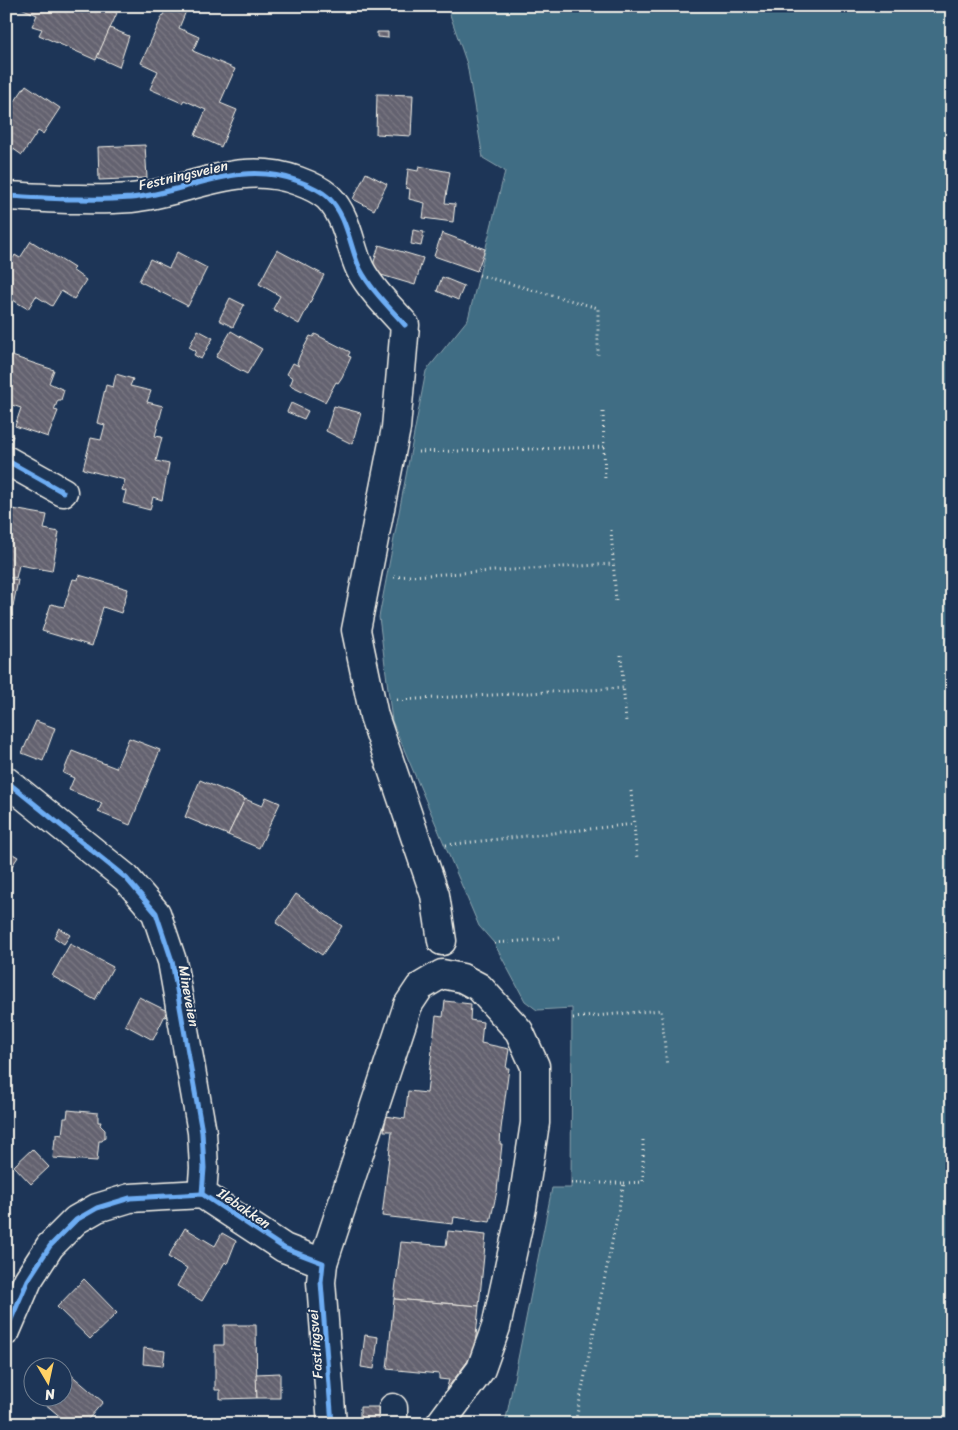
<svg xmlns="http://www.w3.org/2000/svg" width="958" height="1430" viewBox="0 0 958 1430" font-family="Sriracha,sans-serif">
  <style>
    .water { fill: #416d84; stroke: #89a2ac }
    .building { fill: url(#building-back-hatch); stroke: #f4f1e8 }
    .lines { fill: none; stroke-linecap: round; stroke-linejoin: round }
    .minor-casing { stroke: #f4f1e8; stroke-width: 31 }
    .path { stroke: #f4f1e8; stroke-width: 3; stroke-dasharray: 1 4; stroke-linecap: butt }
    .minor { stroke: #1d3557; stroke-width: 28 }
    .cycleway-casing { stroke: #1d3557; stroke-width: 8 }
    .cycleway { stroke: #6dadf4; stroke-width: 5 }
    .labels { text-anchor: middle; stroke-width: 4; stroke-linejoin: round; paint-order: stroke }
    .street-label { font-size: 14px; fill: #f4f1e8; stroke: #1d3557 }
  </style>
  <defs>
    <pattern id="building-back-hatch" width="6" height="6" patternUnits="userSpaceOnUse" patternTransform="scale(1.25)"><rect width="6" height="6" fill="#64626f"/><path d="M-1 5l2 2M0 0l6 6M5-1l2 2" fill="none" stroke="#7b7984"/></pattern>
  </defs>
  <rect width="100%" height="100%" fill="#1d3557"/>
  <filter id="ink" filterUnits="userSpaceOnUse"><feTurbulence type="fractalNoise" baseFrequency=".02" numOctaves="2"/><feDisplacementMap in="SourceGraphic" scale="10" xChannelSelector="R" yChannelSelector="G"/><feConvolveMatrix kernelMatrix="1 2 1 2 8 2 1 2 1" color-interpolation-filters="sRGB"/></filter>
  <g filter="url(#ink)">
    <polygon class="water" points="447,6 952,6 952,1424 505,1424 552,1188 571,1188 572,1008 537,1010 525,1001 494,943 479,926 392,721 379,617 426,371 468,319 505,171 483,158 467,64"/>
    <g class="building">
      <polygon points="17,6 102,6 117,13 96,60 39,35 42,29 32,26 37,15"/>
      <polygon points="167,6 176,6 186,11 179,28 199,37 193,51 235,69 220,103 237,110 221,147 195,135 206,110 184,100 182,103 150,89 158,71 141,63"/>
      <polygon points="110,28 129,36 119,67 97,57"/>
      <polygon points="377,32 388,32 388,38 377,37"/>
      <polygon points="26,85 60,108 43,134 38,131 22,155 12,148 9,153 6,151 6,114"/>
      <polygon points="377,94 413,95 411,136 376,134"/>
      <polygon points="145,145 147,178 99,180 98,147"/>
      <polygon points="419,166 450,172 445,203 455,204 453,222 423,218 425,203 409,199 410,189 406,188 408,169 418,171"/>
      <polygon points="366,173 387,184 374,210 353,199"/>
      <polygon points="413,230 424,232 421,246 411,244"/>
      <polygon points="442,233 485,249 477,271 434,256"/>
      <polygon points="31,241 74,268 72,270 86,280 74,299 61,291 52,306 36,296 28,309 6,296 6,270 15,255 20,258"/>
      <polygon points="379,245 423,258 415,285 371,272"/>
      <polygon points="277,250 324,275 299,324 273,309 280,296 259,284"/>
      <polygon points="177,252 207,268 188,306 139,281 150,259 169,268"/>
      <polygon points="442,277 464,286 458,300 437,291"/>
      <polygon points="230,298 244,305 233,327 219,320"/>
      <polygon points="198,330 213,338 201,359 194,355 196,351 189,347"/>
      <polygon points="231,331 262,349 247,374 216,357"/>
      <polygon points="315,334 350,352 348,356 351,357 342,377 338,383 336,382 325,402 290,385 293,378 287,374 293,363 299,366 297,363 300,355 310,336 313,337"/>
      <polygon points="9,355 54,370 49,383 64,390 61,400 58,400 54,410 58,411 48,437 15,426 21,408 6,403 6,362"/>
      <polygon points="116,374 133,379 130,386 151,391 147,402 163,406 155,436 162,437 156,461 169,464 162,500 153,497 150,510 123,503 126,491 122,490 125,480 83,469 91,438 101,440 105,425 97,423 104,393 106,385 113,387"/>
      <polygon points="291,403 308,411 304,419 287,412"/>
      <polygon points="334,406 361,413 352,444 326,431"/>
      <polygon points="6,434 13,436 9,446 6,445"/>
      <polygon points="7,508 47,515 44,529 59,532 52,571 19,565 16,578 6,577"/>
      <polygon points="79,575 128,589 121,613 103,607 92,646 42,631 51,604 64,607 73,579 78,580"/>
      <polygon points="6,578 18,580 13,606 6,605"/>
      <polygon points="36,721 55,728 43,761 22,753"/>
      <polygon points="129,738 160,750 130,825 98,812 102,803 69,790 74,778 63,773 72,751 116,768"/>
      <polygon points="200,780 245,799 228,835 185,817"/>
      <polygon points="266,797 280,803 259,848 228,835 245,799 262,806"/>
      <polygon points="6,850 18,857 6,875"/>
      <polygon points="296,894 342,926 322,955 276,923"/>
      <polygon points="59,928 70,935 64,944 54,937"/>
      <polygon points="70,944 113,967 95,1000 52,976"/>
      <polygon points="139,997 167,1011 153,1040 125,1025"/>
      <polygon points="445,1001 471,1004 470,1020 483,1022 481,1043 509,1049 506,1068 509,1068 501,1129 500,1144 502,1144 497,1191 490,1222 454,1217 453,1224 382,1216 392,1131 384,1131 386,1116 405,1119 408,1091 427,1093 436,1016 443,1017"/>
      <polygon points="68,1110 98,1113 98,1122 101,1122 100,1125 105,1130 105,1137 102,1141 99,1141 97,1161 53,1158 55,1138 57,1138 57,1134 62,1135 64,1118 67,1118"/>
      <polygon points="32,1149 49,1167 31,1184 14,1166"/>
      <polygon points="185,1228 215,1246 222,1233 236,1241 227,1264 225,1262 202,1301 177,1286 187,1268 168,1257"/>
      <polygon points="448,1231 486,1235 479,1306 394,1299 401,1242 446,1246"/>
      <polygon points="84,1279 117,1313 90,1339 57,1307"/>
      <polygon points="394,1299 479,1306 475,1346 470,1358 446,1390 449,1380 439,1379 439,1374 387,1369"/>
      <polygon points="224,1325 256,1325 257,1398 220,1399 220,1390 215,1390 215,1345 224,1345"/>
      <polygon points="365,1335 378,1337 374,1369 361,1367"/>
      <polygon points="144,1348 165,1351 163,1366 143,1364"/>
      <polygon points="62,1367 103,1402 84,1424 69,1424 38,1398 62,1398"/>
      <polygon points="280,1373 280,1398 257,1398 256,1374"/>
      <rect x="360" y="1407" width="21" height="17"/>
      <polygon points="261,1421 282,1422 282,1424 260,1424"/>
    </g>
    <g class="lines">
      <g class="minor-casing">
        <g id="minor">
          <path d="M 6,196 C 48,198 90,201 131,198 C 190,192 238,159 298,181 C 309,185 319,189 328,197 C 348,217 349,245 360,269 C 371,290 390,308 405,325 L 396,428 L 356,630 L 374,716 L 435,895 L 442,941"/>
          <polyline points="6,460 63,492"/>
          <polyline points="6,781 126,878 156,913 172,961 202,1132 204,1168 202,1194"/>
          <polyline points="6,1331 28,1280 50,1246 76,1220 97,1208 130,1198 202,1194 284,1248 323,1263"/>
          <polyline points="332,1424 321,1282 323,1263 408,1005 420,987 442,974 462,978 479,987 519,1031 535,1066 535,1123 522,1208 496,1327 481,1369 440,1424"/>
          <polyline points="393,1424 393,1408"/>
        </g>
      </g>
      <g class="path">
        <polyline points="479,275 598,308 598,355"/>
        <polyline points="603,412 605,482"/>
        <polyline points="418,452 605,447"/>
        <polyline points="611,530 616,601"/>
        <polyline points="394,577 613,564"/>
        <polyline points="621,655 626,722"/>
        <polyline points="397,700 624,688"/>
        <polyline points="631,791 637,859"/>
        <polyline points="446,845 634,824"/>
        <polyline points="494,943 560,938"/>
        <polyline points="573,1018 661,1010 667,1066"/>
        <polyline points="571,1183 624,1183 575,1424"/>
        <polyline points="624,1183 643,1182 643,1136"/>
      </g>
      <use href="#minor" class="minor"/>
      <g class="cycleway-casing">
        <g id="cycleway">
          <path d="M 6,196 C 48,198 90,201 131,198 C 190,192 238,159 298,181 C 309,185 319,189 328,197 C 348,217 349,245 360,269 C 371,290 390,308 405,325"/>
          <polyline points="6,460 63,492"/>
          <polyline points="6,781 126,878 156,913 172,961 202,1132 204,1168 202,1194"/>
          <polyline points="6,1331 28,1280 50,1246 76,1220 97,1208 130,1198 202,1194 284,1248 323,1263 321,1282 332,1424"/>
        </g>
      </g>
      <use href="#cycleway" class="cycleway"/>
    </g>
  </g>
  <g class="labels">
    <g class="street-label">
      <text transform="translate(183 175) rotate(-13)" y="5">Festningsveien</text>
      <text transform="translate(189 996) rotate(80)" y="5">Mineveien</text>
      <text transform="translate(244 1208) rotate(34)" y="5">Ilebakken</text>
      <text transform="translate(315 1344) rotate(-94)" y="5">Fastingsvei</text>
    </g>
  </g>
  <rect width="958" height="1430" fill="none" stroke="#1d3557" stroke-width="25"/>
  <rect x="12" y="12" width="933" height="1405" fill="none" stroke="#f4f1e8" stroke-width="2" filter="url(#ink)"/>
  <g transform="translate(48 1382) rotate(171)"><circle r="24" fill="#1d3557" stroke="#738091"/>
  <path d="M0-4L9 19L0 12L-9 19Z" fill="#ffd166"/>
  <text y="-8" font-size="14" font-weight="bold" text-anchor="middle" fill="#f4f1e8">N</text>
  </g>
</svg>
